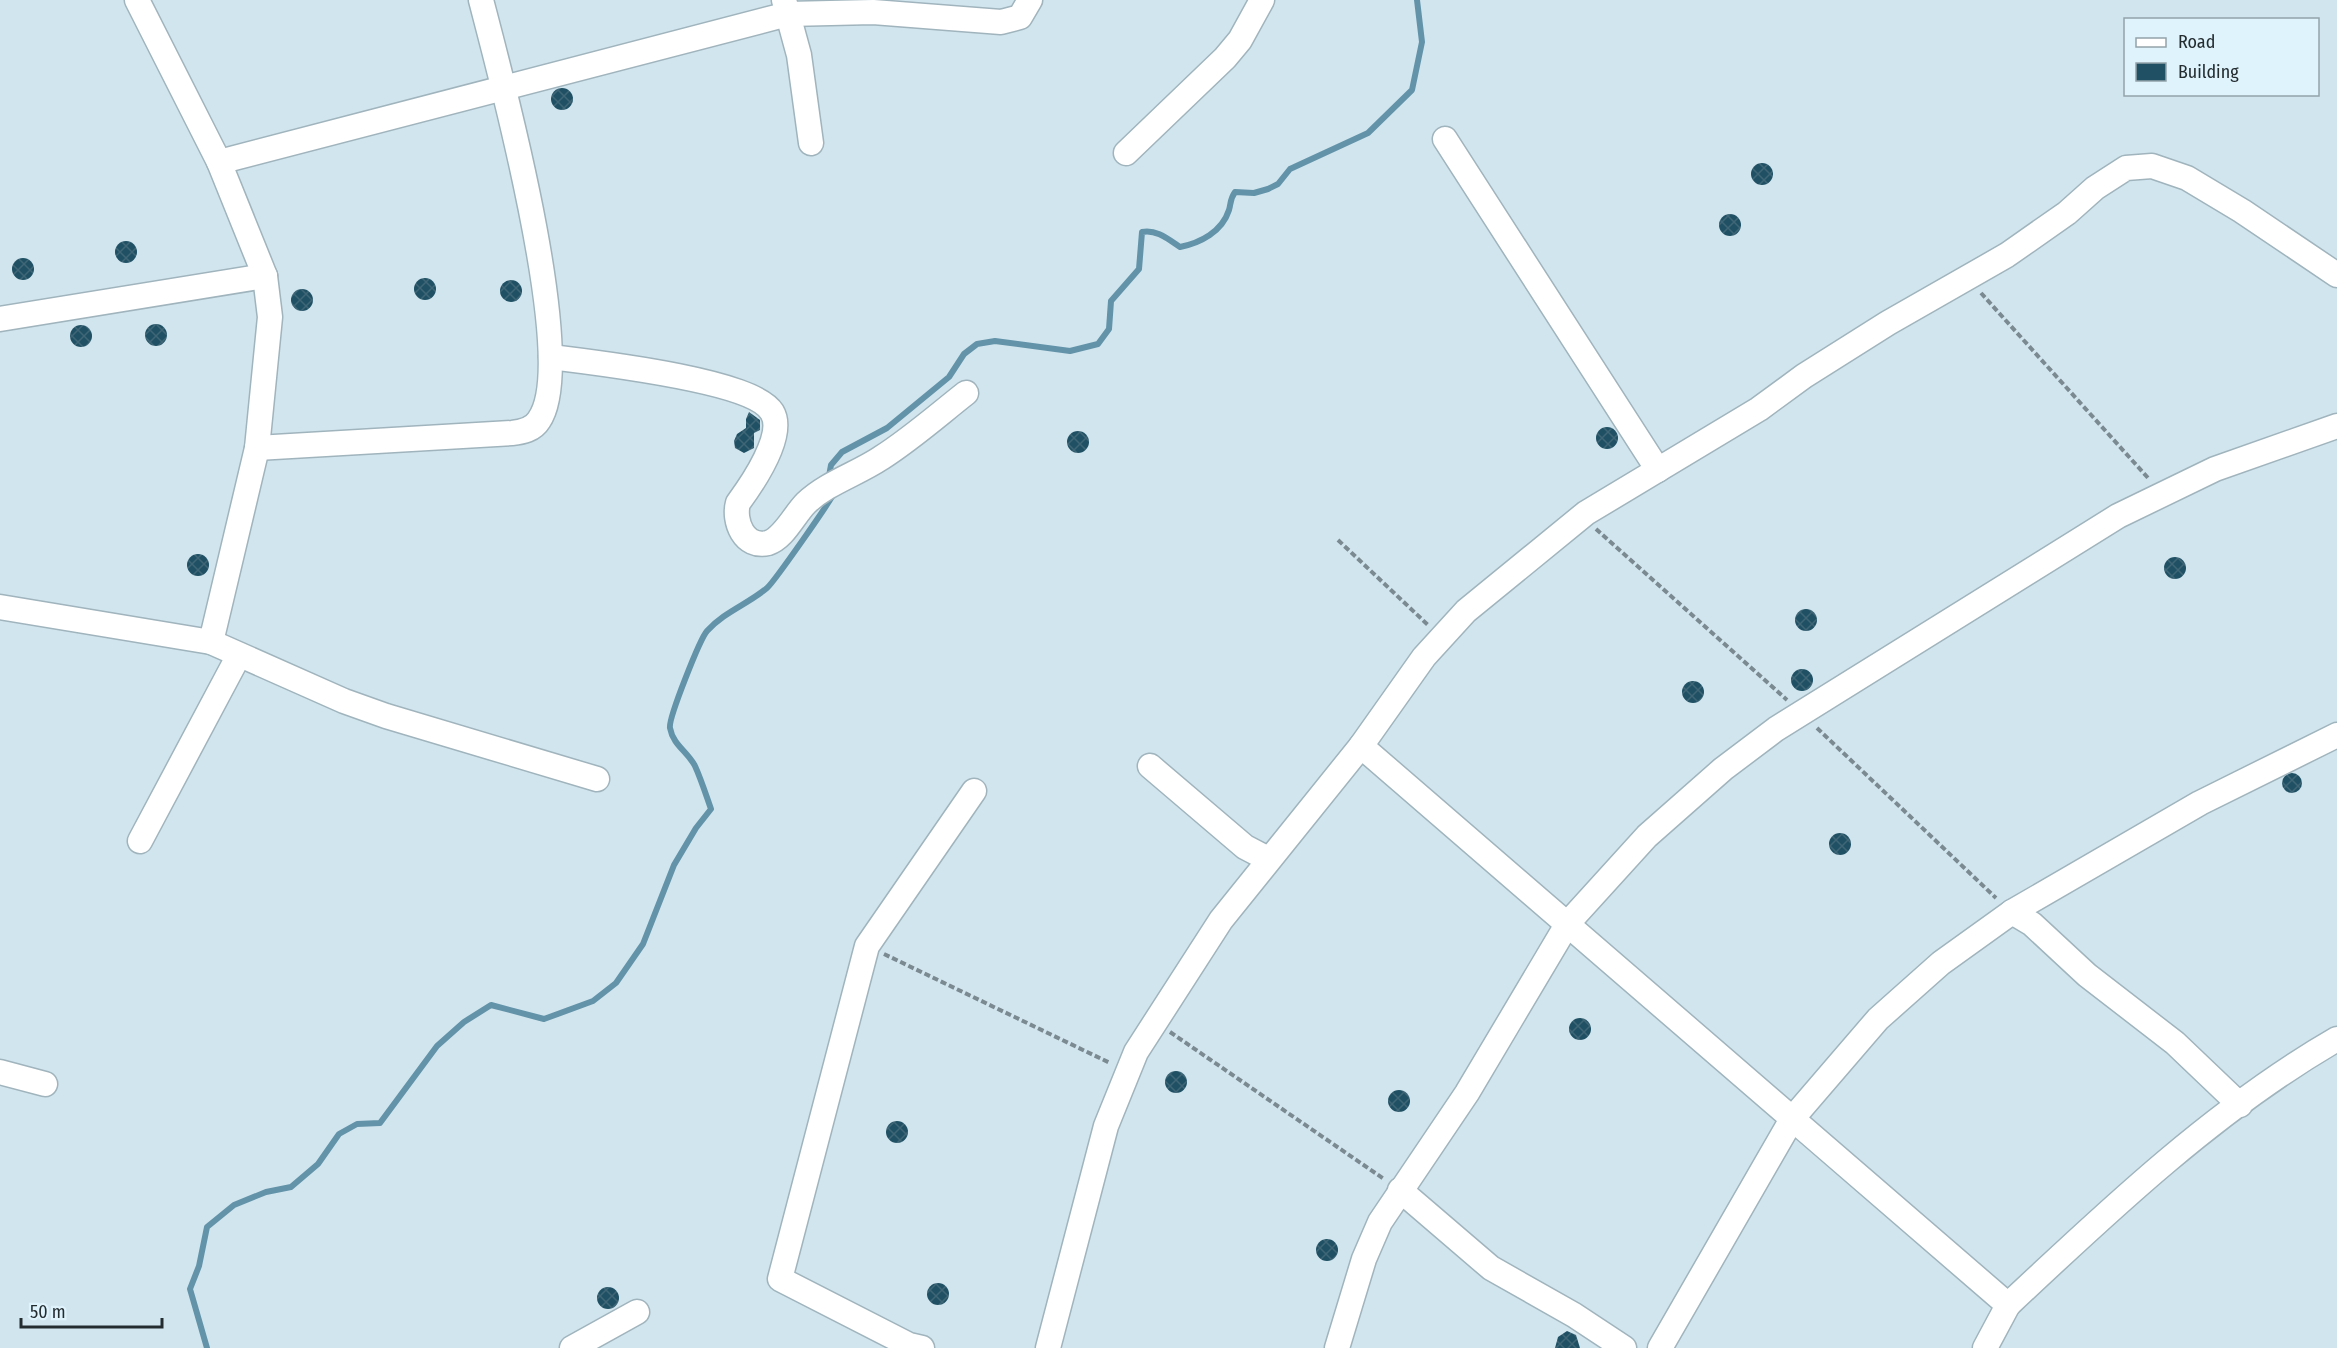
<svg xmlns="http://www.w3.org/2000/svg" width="2337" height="1348" viewBox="0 0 2337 1348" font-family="'Fira Sans Condensed',sans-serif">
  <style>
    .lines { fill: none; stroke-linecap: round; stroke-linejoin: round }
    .stream { stroke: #6393a8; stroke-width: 6 }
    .building { fill: url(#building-cross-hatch) }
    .minor-casing { stroke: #a0b4bd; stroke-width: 27 }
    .path { stroke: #7b8990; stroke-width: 4; stroke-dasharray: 6 3; stroke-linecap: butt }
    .minor { stroke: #fff; stroke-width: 24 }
  </style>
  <defs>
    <pattern id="building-cross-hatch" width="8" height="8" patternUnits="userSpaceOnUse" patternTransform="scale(1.5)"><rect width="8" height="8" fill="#1f5063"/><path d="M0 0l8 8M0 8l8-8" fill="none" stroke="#3f6676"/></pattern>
  </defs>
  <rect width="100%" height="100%" fill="#d1e5ef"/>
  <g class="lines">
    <g class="stream">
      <path d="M 829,476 L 831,465 L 842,452 L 887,428 L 949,377 L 964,354 L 977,344 L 995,341 L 1070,351 L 1098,344 L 1109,329 L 1111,301 L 1139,269 L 1142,232 C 1156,229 1168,239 1180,247 C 1200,243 1222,232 1229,210 C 1231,203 1230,199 1235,192 L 1254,193 L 1268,189 L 1278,184 L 1290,169 L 1368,133 L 1412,90 L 1422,42 L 1417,0"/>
      <path d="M 207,1348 L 190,1289 L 199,1266 L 207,1227 L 234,1205 L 266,1192 L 291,1187 L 318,1164 L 339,1134 L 357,1124 L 380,1123 L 437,1046 L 464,1022 L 491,1005 L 544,1019 L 593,1001 L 616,983 L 643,944 L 674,865 L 696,828 L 711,809 C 706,795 701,779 695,766 C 688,752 673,745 670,728 C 668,719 700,639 707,631 C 724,612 748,604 767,588 C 774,582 833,498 835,491"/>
    </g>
  </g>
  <g class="building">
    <circle cx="562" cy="99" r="11"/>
    <circle cx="1762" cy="174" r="11"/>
    <circle cx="1730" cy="225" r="11"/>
    <circle cx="126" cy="252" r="11"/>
    <circle cx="23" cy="269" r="11"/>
    <circle cx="425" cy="289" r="11"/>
    <circle cx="511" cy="291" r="11"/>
    <circle cx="302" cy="300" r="11"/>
    <circle cx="156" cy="335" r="11"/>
    <circle cx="81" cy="336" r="11"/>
    <polygon points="749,412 760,420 760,430 754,433 754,448 744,453 735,448 734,441 737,434 746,428 746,419"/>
    <circle cx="1607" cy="438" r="11"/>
    <circle cx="1078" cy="442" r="11"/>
    <circle cx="198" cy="565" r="11"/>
    <circle cx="2175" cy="568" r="11"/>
    <circle cx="1806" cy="620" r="11"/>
    <circle cx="1802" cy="680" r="11"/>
    <circle cx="1693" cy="692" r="11"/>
    <circle cx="2292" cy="783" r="10"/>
    <circle cx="1840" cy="844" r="11"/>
    <circle cx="1580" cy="1029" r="11"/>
    <circle cx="1176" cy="1082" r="11"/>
    <circle cx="1399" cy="1101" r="11"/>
    <circle cx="897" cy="1132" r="11"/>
    <circle cx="1327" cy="1250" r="11"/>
    <circle cx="938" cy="1294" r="11"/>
    <circle cx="608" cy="1298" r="11"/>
    <polygon points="1567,1331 1576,1335 1580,1348 1555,1348 1558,1337"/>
  </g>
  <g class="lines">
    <g class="minor-casing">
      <g id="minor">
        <polyline points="784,0 799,55 811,143"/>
        <polyline points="1445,139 1658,470"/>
        <polyline points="1126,153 1225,58 1240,40 1262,0"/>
        <polyline points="219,162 788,14 873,12 1001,22 1020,17 1030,0"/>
        <polyline points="0,319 265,276"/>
        <path d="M 551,357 C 590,362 753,380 772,412 C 786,435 752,484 738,503 C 733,521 744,549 768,543 C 784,538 794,515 806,503 C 827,483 857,474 881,458 C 911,439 938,415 966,393"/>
        <path d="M 257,448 L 512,433 C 522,432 533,430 539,420 C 579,363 500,73 481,0"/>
        <polyline points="0,607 211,642 257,448 270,317 265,276 219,162 137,0"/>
        <polyline points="211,642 344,701 386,716 597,779"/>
        <polyline points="1361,746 1424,657 1466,611 1586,513 1759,409 1804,376 1888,323 2007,255 2067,213 2095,188 2126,168 2152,166 2187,178 2242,211 2337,275"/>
        <polyline points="1150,766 1245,847 1268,859"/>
        <polyline points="140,841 239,655"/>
        <polyline points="2012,912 2032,924 2087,975 2175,1043 2240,1105"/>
        <polyline points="0,1072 45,1084"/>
        <polyline points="1400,1190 1491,1268 1574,1315 1624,1348"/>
        <path d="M 2008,1305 C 2109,1210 2217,1108 2337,1039"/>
        <polyline points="572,1348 637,1312"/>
        <polyline points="922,1348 909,1345 780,1279 867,946 974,791"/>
        <polyline points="1048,1348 1106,1126 1136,1052 1221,920 1361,746 2008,1305 1985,1348"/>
        <polyline points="1337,1348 1364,1259 1380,1222 1467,1093 1568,923 1647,836 1723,769 1776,729 2118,516 2215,469 2337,426"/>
        <polyline points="1660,1348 1792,1119 1878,1019 1941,963 2012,912 2200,803 2337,735"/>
      </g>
    </g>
    <g class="path">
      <polyline points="1981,293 2149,479"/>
      <polyline points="1596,529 1787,700"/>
      <polyline points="1338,540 1428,625"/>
      <polyline points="1817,728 1996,898"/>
      <polyline points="884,954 1110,1063"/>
      <polyline points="1170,1032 1384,1179"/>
    </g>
    <use href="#minor" class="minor"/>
  </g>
  <rect x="2124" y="18" width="195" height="78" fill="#def3fc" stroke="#94a3aa" stroke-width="1.5"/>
  <rect x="2136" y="38" width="30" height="9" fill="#ffffff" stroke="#94a3aa" stroke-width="1.5"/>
  <text x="2178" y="48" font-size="18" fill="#242c30">Road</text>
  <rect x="2136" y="63" width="30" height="18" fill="#1f5063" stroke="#94a3aa" stroke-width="1.5"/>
  <text x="2178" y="78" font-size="18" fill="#242c30">Building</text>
  <path d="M21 1318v9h141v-9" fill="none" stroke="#242c30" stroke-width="3"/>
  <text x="30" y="1318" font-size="18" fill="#242c30" stroke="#def3fc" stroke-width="4.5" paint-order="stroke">50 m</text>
</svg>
